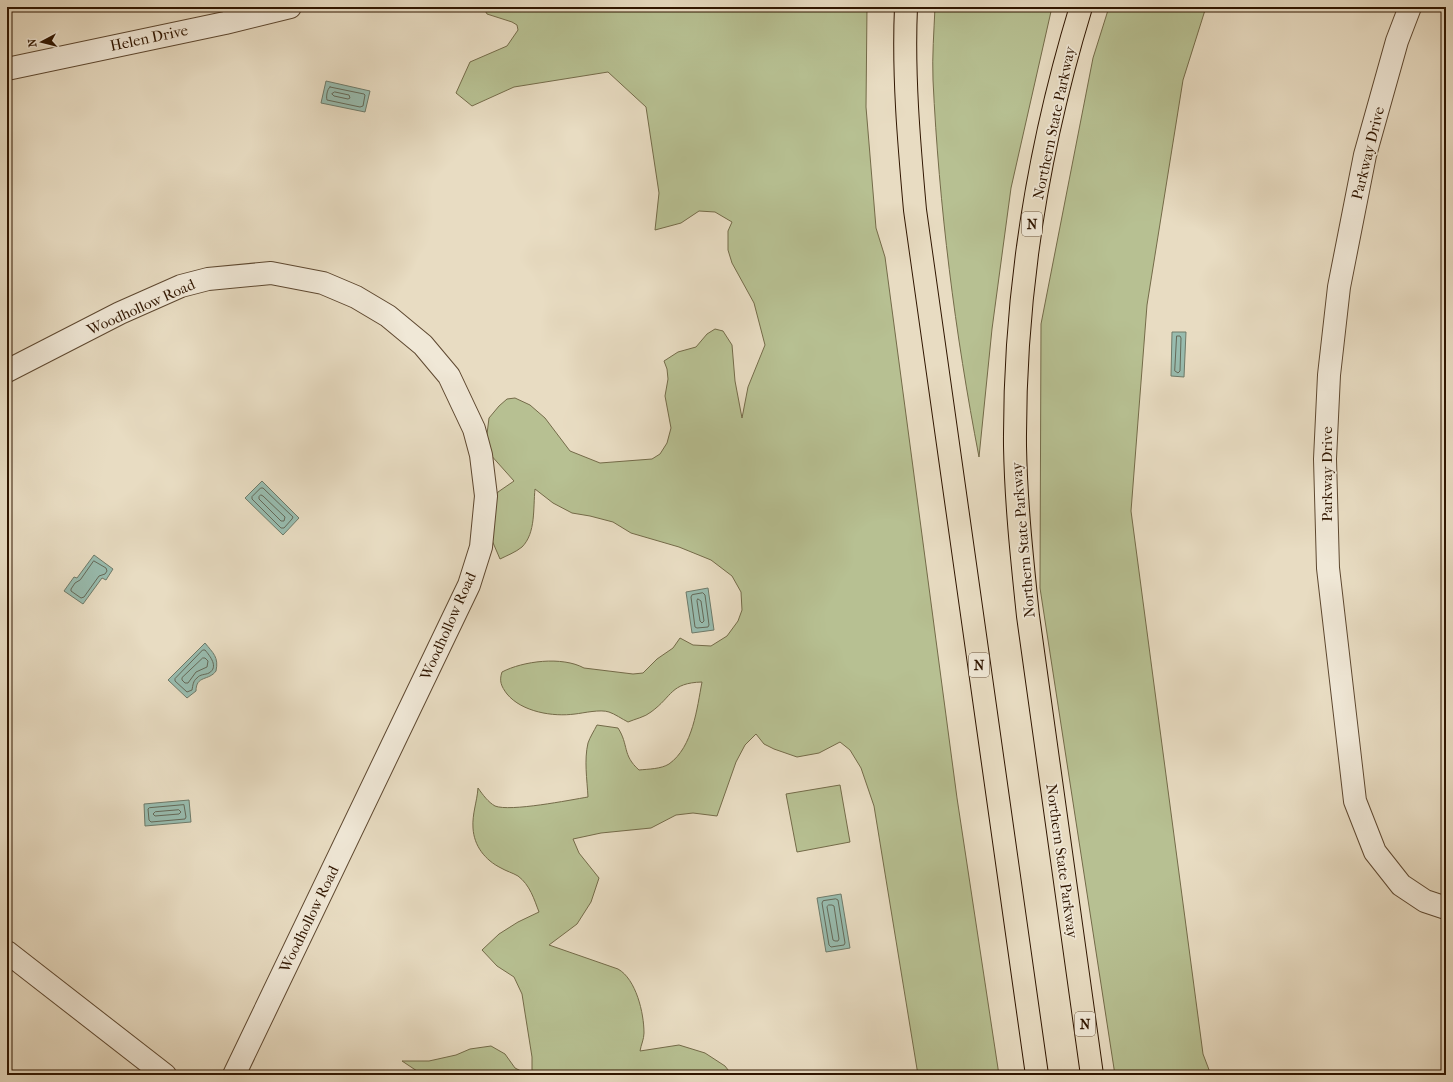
<svg xmlns="http://www.w3.org/2000/svg" width="1453" height="1082" viewBox="0 0 1453 1082" font-family="'IM FELL French Canon',serif">
  <style>
    .green { fill: #b7c092; stroke: #746b49 }
    .water { fill: #98bcaf; stroke: #6e7a69 }
    .lines { fill: none; stroke-linecap: round; stroke-linejoin: round }
    .shore { stroke: #646958; stroke-width: 1 }
    .street-casing { stroke: #5e4830; stroke-width: 24 }
    .highway-casing { stroke: #301600; stroke-width: 24 }
    .street { stroke: #f0e8d7; stroke-width: 22 }
    .highway { stroke: #e8dcc2; stroke-width: 22 }
    .labels { text-anchor: middle; stroke-width: 3.5; stroke-linejoin: round; paint-order: stroke }
    .shield { fill: #f0e8d7; stroke: #6a5540; stroke-width: 1 }
    .shield-label { font-size: 14px; font-weight: bold; fill: #301600 }
    .street-label { font-size: 15px; fill: #301600; stroke: #f0e8d7 }
  </style>
  <rect width="100%" height="100%" fill="#e8dcc2"/>
  <filter id="stains"><feTurbulence type="fractalNoise" baseFrequency=".005" numOctaves="4"/><feColorMatrix values="0 0 0 0 .2 0 0 0 0 .09 0 0 0 0 .02 0 0 0 .5 -.17"/></filter>
  <radialGradient id="worn" r=".72"><stop offset=".6" stop-color="#630" stop-opacity="0"/><stop offset="1" stop-color="#630" stop-opacity=".3"/></radialGradient>
  <g class="green">
    <path d="M 483,7 L 867,7 L 866,107 L 876,228 L 885,257 L 957,798 L 999,1075 L 918,1075 L 874,806 L 861,768 L 850,750 L 840,742 L 819,753 L 797,757 L 774,749 L 764,744 L 756,734 L 745,745 L 736,762 L 717,816 L 693,813 L 676,815 L 651,828 L 601,833 L 573,839 L 579,853 L 599,878 L 591,902 L 577,924 L 549,945 L 618,969 C 636,979 644,1013 644,1033 C 644,1039 641,1045 640,1051 L 679,1045 L 705,1053 L 725,1066 L 732,1075 L 532,1075 L 532,1057 L 522,994 L 514,977 L 497,966 L 482,950 L 499,934 L 518,922 L 539,912 C 534,899 530,885 518,876 C 513,873 506,871 501,868 C 485,860 474,846 473,828 C 472,814 477,802 478,788 C 483,795 488,802 495,806 C 510,812 570,800 588,797 C 587,779 584,760 588,743 C 590,737 594,731 597,725 L 618,728 C 629,745 622,755 639,770 C 649,769 661,769 669,764 C 693,747 697,708 702,682 C 670,683 673,696 651,712 C 645,717 635,719 628,722 C 622,719 615,714 609,712 C 600,709 584,713 575,714 C 553,717 522,712 507,694 C 501,686 499,681 502,672 C 523,661 562,656 584,668 L 633,674 L 643,673 L 657,659 L 673,648 L 680,638 L 693,645 L 711,646 L 727,636 L 738,621 L 742,610 L 741,592 L 732,576 L 711,560 L 679,547 L 631,533 L 613,522 L 590,516 L 572,513 L 553,503 L 535,489 C 533,508 536,533 522,547 C 516,552 506,556 500,559 L 491,538 L 491,502 L 498,492 L 514,481 L 489,453 L 486,442 L 489,418 L 499,406 L 507,399 L 515,398 L 530,405 L 545,418 L 570,451 L 600,463 L 652,459 L 660,454 L 667,443 L 671,428 L 665,396 L 668,379 L 667,369 L 664,361 L 678,352 L 696,347 L 707,334 L 715,329 L 723,331 L 732,345 L 735,381 L 742,418 L 748,387 L 765,345 L 754,303 L 732,263 L 728,250 L 728,231 L 732,222 L 715,212 L 699,211 L 681,223 L 655,230 L 659,193 L 646,107 L 608,72 L 514,87 L 472,106 L 456,93 L 470,62 L 507,46 L 518,30 L 517,25 L 512,22 L 487,14 Z"/>
    <path d="M 935,7 L 1052,7 L 1011,188 L 992,329 L 979,457 C 955,333 939,206 933,80 C 932,56 934,31 935,7 Z"/>
    <polygon points="1109,7 1206,7 1183,80 1147,305 1131,511 1203,1054 1211,1075 1115,1075 1040,588 1041,324 1093,58"/>
    <polygon points="840,785 850,842 797,852 786,794"/>
    <polygon points="491,1046 505,1054 515,1068 529,1075 423,1075 402,1061 429,1061 456,1055 470,1049"/>
  </g>
  <g class="water">
    <polygon points="326,81 370,91 365,112 321,103"/>
    <polygon points="1172,332 1186,332 1184,377 1171,376"/>
    <polygon points="262,481 299,518 283,535 245,498"/>
    <polygon points="94,555 113,569 106,580 102,578 83,604 64,591 74,577 77,578"/>
    <polygon points="708,588 714,630 692,633 686,592"/>
    <path d="M 205,643 C 213,653 219,657 216,671 C 209,681 196,675 196,691 L 187,698 L 168,680 Z"/>
    <polygon points="189,800 191,822 145,826 144,804"/>
    <polygon points="841,894 850,948 826,952 817,898"/>
  </g>
  <g class="lines">
    <g class="shore">
      <path d="M 330,87 L 364,94 L 365,95 L 363,106 L 360,107 L 327,100 C 326,97 327,89 330,87 Z"/>
      <polygon points="335,92 349,95 350,98 348,99 334,96 332,94"/>
      <polygon points="1177,336 1180,336 1181,338 1180,371 1178,373 1175,371"/>
      <polygon points="261,488 263,488 293,517 292,519 284,528 281,528 252,499 252,497"/>
      <polygon points="261,495 263,496 285,517 284,521 281,521 259,499 259,497"/>
      <polygon points="94,561 106,568 107,571 105,574 99,576 84,597 81,598 71,591 71,589 75,583 80,580"/>
      <polygon points="703,593 705,595 709,625 708,627 697,628 695,627 691,597 692,595"/>
      <polygon points="698,599 701,601 704,621 702,623 700,621 697,601"/>
      <path d="M 203,650 L 205,650 C 210,656 219,667 209,673 C 205,675 200,674 197,678 C 193,681 193,685 192,690 L 187,692 L 175,681 L 175,679 Z"/>
      <polygon points="203,658 205,658 208,661 207,667 196,672 188,683 185,683 182,680 182,678"/>
      <polygon points="184,805 186,817 185,819 151,822 149,820 148,809 149,808"/>
      <polygon points="179,810 181,812 179,814 155,816 153,814 155,812"/>
      <polygon points="836,899 838,900 845,943 844,945 831,947 829,945 822,903 823,901"/>
      <polygon points="829,905 832,905 834,906 839,939 838,941 835,941 833,940 827,907"/>
    </g>
    <g class="street-casing">
      <g id="street">
        <polyline points="1410,7 1397,41 1365,155 1339,287 1329,375 1325,459 1328,568 1355,801 1375,852 1401,885 1425,901 1446,908"/>
        <polyline points="7,69 225,23 290,7"/>
        <polyline points="7,371 120,313 181,286 208,279 271,273 323,283 356,297 388,316 423,345 449,376 474,429 481,455 486,496 481,547 469,585 234,1075"/>
        <polyline points="7,952 165,1075"/>
      </g>
    </g>
    <g class="highway-casing">
      <g id="highway">
        <path d="M 906,7 C 903,75 909,143 915,210 L 1037,1075"/>
        <path d="M 1081,7 C 1038,148 1014,298 1015,446 C 1016,503 1022,559 1028,616 L 1092,1075"/>
      </g>
    </g>
    <use href="#street" class="street"/>
    <use href="#highway" class="highway"/>
  </g>
  <g class="labels">
    <g class="shield">
      <rect x="1022" y="212" width="20" height="24" rx="3"/>
      <rect x="969" y="653" width="20" height="24" rx="3"/>
      <rect x="1075" y="1012" width="20" height="24" rx="3"/>
    </g>
    <g class="shield-label">
      <text x="1032" y="229">N</text>
      <text x="979" y="670">N</text>
      <text x="1085" y="1029">N</text>
    </g>
    <g class="street-label">
      <text transform="translate(149 38) rotate(-12)" y="5">Helen Drive</text>
      <text transform="translate(1054 123) rotate(-78)" y="5">Northern State Parkway</text>
      <text transform="translate(1368 153) rotate(-76)" y="5">Parkway Drive</text>
      <text transform="translate(141 307) rotate(-24)" y="5">Woodhollow Road</text>
      <text transform="translate(1327 474) rotate(-90)" y="5">Parkway Drive</text>
      <text transform="translate(1023 540) rotate(-95)" y="5">Northern State Parkway</text>
      <text transform="translate(448 626) rotate(-66)" y="5">Woodhollow Road</text>
      <text transform="translate(1062 861) rotate(82)" y="5">Northern State Parkway</text>
      <text transform="translate(309 919) rotate(-64)" y="5">Woodhollow Road</text>
    </g>
  </g>
  <rect width="1453" height="1082" fill="none" stroke="#e8dcc2" stroke-width="24"/>
  <rect x="8" y="8" width="1437" height="1066" fill="none" stroke="#301600" stroke-width="2"/>
  <rect x="12" y="12" width="1429" height="1058" fill="none" stroke="#301600"/>
  <g transform="translate(42 42) rotate(263)" stroke="#f0e8d7" stroke-width="3" paint-order="stroke">
  <path d="M0-3L7 15L0 10L-7 15Z" fill="#301600"/>
  <text y="-6" font-size="11" font-weight="bold" text-anchor="middle" fill="#301600">N</text>
  </g>
  <rect width="100%" height="100%" filter="url(#stains)"/>
  <rect width="100%" height="100%" fill="url(#worn)"/>
</svg>
